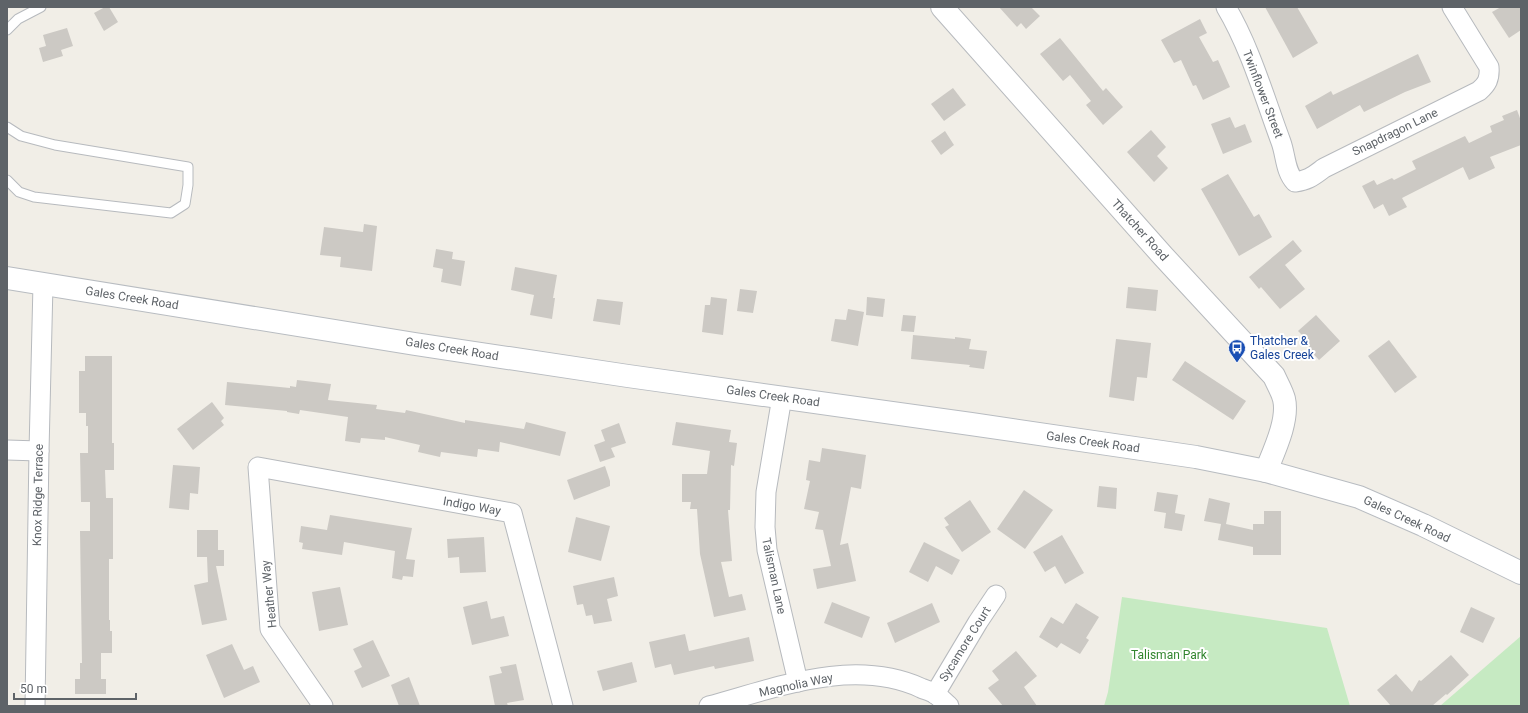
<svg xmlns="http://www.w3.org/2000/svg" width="1528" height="713" viewBox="0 0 1528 713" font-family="Roboto,sans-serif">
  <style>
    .green { fill: #c6eac2 }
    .building { fill: #ccc9c4 }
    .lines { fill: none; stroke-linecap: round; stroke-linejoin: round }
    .service-casing { stroke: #b7babe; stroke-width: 11 }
    .minor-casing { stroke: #b7babe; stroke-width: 21 }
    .tertiary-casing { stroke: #b7babe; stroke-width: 24 }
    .secondary-casing { stroke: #b8bcc1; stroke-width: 24 }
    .service { stroke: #fff; stroke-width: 9 }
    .minor { stroke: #fff; stroke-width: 19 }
    .tertiary { stroke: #fff; stroke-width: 22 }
    .secondary { stroke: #fff; stroke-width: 22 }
    .labels { text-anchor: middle; stroke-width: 4; stroke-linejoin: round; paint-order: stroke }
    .street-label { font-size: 12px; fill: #5e6368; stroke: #fff }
    .transit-label { font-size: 12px; fill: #164399; stroke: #fff; text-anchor: start }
    .park-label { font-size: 12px; fill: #32862f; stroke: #fff }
  </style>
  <rect width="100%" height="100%" fill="#f1eee7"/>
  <g class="green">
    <polygon points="1122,597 1327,628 1350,706 1104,706 1108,692"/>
    <polygon points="1521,636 1521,706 1440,706"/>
  </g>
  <g class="building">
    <polygon points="105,7 109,7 118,22 104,31 94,13"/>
    <polygon points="999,7 1031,7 1040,16 1026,29 1021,23 1017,27"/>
    <polygon points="1265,7 1297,7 1318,43 1293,58"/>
    <polygon points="1501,7 1521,7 1521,30 1509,38 1492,12"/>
    <polygon points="1200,19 1207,33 1199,37 1213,62 1218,60 1230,87 1203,100 1196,85 1193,86 1181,60 1174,63 1161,40"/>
    <polygon points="67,28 73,46 61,50 63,56 43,62 39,48 46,46 43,35"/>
    <polygon points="1060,38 1103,91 1106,88 1123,107 1103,125 1086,105 1091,101 1070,75 1063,81 1040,54"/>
    <polygon points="1418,54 1431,82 1405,92 1364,112 1360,105 1317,129 1305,106 1331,91 1333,95"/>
    <polygon points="953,88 966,105 944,121 931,104"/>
    <polygon points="1517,110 1521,121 1521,145 1490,157 1495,168 1469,180 1463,167 1402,198 1407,207 1389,216 1383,204 1374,209 1362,186 1374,180 1377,185 1392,178 1394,180 1416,169 1412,161 1465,136 1469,143 1492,132 1490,126 1504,120 1502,116"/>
    <polygon points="1230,117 1235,128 1245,124 1252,142 1223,154 1211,124"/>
    <polygon points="1151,130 1166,147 1157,156 1168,168 1154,182 1127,152"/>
    <polygon points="945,131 954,145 941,155 931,141"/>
    <polygon points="1228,174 1254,217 1259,214 1272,237 1239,256 1201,189"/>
    <polygon points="364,224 377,226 372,271 340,267 341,257 320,255 324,227 363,232"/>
    <polygon points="1293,240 1302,251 1285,265 1305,289 1280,309 1261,287 1259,289 1249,277"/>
    <polygon points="436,249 453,252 452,259 465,261 461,286 441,282 443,269 433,267"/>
    <polygon points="515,267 557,275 553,298 555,298 552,319 530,315 534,295 511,290"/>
    <polygon points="1128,287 1158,290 1156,311 1126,308"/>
    <polygon points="740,289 757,291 753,313 737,311"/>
    <polygon points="711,297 727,299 723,335 702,332 705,305 710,305"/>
    <polygon points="867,297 885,299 883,317 866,315"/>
    <polygon points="597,299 623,302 620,325 593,321"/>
    <polygon points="848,309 864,312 858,346 831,341 835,319 846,320"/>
    <polygon points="903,315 916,316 914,332 901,331"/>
    <polygon points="1316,315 1340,341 1319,360 1299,338 1302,335 1298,331"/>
    <polygon points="913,335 955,339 955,337 971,339 969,349 987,351 984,369 969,367 970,365 911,359"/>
    <polygon points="1116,339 1151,343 1147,378 1137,377 1134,401 1109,397"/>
    <polygon points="1389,340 1417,377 1395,393 1368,356"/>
    <polygon points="85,356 112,356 112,443 114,443 114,470 105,470 106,498 113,498 113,559 109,559 109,620 110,620 110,631 112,631 112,653 101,653 101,679 106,679 106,694 75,694 75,679 80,679 80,663 82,663 80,531 90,531 90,502 81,502 80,453 88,453 88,426 86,426 86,413 79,413 79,371 85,371"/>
    <polygon points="1185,361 1246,401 1233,420 1172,380"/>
    <polygon points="297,380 331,384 328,400 377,405 376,409 405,413 406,410 465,423 465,420 524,429 526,422 566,432 560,456 500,442 499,452 478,449 477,457 441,452 440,457 418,452 420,445 385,437 385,440 361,438 360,443 345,441 348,417 300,410 299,414 287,412 287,411 225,405 227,382 290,388 290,386 296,387"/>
    <polygon points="212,402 224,418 221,421 224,425 193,450 177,429"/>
    <polygon points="676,422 731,430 729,442 737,443 734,466 731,465 730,510 728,510 732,561 721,562 729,597 742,594 746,610 714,617 700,554 697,509 690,509 691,502 682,502 682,474 707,474 710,451 672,445"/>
    <polygon points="619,423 626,443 611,448 615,457 600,462 594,445 605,441 601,430"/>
    <polygon points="822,448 866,455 861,489 851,487 840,545 848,543 856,581 817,589 813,569 831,566 823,530 815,529 819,512 804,509 810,481 806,480 809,460 820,462"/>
    <polygon points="173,465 200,467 198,494 190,493 189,510 169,508"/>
    <polygon points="605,466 610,481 610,486 574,500 567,480"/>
    <polygon points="1099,486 1117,488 1116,509 1097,507"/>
    <polygon points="1024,490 1053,510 1025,549 997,529"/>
    <polygon points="1157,492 1178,495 1175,513 1185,515 1182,531 1164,528 1166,513 1154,511"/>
    <polygon points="1209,498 1230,503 1226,524 1253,530 1253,524 1264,524 1264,511 1281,511 1281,555 1253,555 1253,547 1218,540 1221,524 1204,521"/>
    <polygon points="970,500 991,532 962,552 945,527 949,525 944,518"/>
    <polygon points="330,515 412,528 406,559 415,560 413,577 403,576 402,580 392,578 395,551 344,542 342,555 302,549 303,543 299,542 301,526 327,530"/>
    <polygon points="576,517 610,526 601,561 568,552"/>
    <polygon points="197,530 218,530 218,550 224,550 224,566 216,566 227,620 202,625 194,585 208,582 207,557 197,557"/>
    <polygon points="1062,535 1084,573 1065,584 1055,566 1045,572 1033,552"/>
    <polygon points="484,537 486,572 460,573 459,557 448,558 447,539"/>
    <polygon points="924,542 960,560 952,575 936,566 928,582 909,572"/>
    <polygon points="614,577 618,596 607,599 612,621 594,624 592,615 586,616 583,604 577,605 573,586"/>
    <polygon points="340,587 348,625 319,631 312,592"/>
    <polygon points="487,601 491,619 504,616 509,636 472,645 463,607"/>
    <polygon points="832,602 870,617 862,638 824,623"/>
    <polygon points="932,603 940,622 895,643 887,623"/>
    <polygon points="1076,603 1099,617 1086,638 1089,640 1080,654 1061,643 1057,648 1039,637 1051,617 1063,624"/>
    <polygon points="1471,607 1495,618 1483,643 1460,632"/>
    <polygon points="685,634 689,651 749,637 754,661 715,669 714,666 674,675 671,664 655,668 649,642"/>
    <polygon points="373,640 390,676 362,688 354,671 362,667 353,649"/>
    <polygon points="232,644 244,670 253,666 260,682 224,698 206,655"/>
    <polygon points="1016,651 1037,676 1024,687 1037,706 1003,706 988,688 999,680 992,671"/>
    <polygon points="1451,655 1469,675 1447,695 1446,694 1432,706 1391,706 1377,690 1396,674 1412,692 1419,680 1421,681"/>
    <polygon points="632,662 637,682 603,691 597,671"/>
    <polygon points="516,664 524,700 507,703 508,706 495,706 489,676 502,673 500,667"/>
    <polygon points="409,677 420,706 399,706 391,685"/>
  </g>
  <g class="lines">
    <g class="service-casing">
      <g id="service">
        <polyline points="7,30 18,19 41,7"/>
        <polyline points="7,127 21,136 55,145 188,167 188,185 185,204 171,213 34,197 19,192 7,180"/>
      </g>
    </g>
    <g class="minor-casing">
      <g id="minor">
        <path d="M 1226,7 C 1250,47 1265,99 1281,142 C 1286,156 1285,171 1295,182 C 1309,180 1313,176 1324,168 L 1479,91 C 1487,84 1490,79 1489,67 L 1452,7"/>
        <polyline points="782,397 766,492 765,527 767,550 798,682"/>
        <polyline points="7,450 39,451"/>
        <polyline points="935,694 978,622 996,595"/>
        <polyline points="35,706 39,451 43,284"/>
        <polyline points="323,706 270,629 258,467 512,513 563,706"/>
        <path d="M 709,706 C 776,688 853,657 921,688 C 925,690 931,691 935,694 C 940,697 944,702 949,706"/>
      </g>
    </g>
    <g class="tertiary-casing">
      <path id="tertiary" d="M 942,7 L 1163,256 L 1274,376 C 1277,383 1282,391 1284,399 C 1289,420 1274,451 1266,471"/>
    </g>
    <g class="secondary-casing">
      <polyline id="secondary" points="7,278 415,344 628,376 971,424 1196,457 1266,471 1359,497 1423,525 1521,573"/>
    </g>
    <use href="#service" class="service"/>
    <use href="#minor" class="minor"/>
    <use href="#tertiary" class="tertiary"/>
    <use href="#secondary" class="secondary"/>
  </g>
  <defs>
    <g id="bus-pin" transform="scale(0.9)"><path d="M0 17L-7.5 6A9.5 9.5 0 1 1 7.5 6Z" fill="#1a4fb4" stroke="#fff"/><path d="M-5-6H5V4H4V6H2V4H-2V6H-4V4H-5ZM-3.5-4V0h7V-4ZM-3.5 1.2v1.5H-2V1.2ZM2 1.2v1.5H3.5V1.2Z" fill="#fff"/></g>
  </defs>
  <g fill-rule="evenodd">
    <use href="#bus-pin" x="1237" y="348"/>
  </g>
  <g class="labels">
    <g class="street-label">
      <text transform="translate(1263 94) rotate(69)" y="4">Twinflower Street</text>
      <text transform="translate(1395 132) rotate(-26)" y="4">Snapdragon Lane</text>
      <text transform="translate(1140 230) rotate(48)" y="4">Thatcher Road</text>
      <text transform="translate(132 298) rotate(9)" y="4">Gales Creek Road</text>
      <text transform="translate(452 349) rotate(9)" y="4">Gales Creek Road</text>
      <text transform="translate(773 396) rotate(8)" y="4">Gales Creek Road</text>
      <text transform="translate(1093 442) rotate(8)" y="4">Gales Creek Road</text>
      <text transform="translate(38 495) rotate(-89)" y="4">Knox Ridge Terrace</text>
      <text transform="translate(472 506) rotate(10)" y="4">Indigo Way</text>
      <text transform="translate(1407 519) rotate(25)" y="4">Gales Creek Road</text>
      <text transform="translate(774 576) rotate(78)" y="4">Talisman Lane</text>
      <text transform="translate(269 594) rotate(-96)" y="4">Heather Way</text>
      <text transform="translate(965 644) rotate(-58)" y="4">Sycamore Court</text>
      <text transform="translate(796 685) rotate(-12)" y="4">Magnolia Way</text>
    </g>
    <g class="transit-label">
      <text x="1250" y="345">Thatcher &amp;<tspan x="1250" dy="14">Gales Creek</tspan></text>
    </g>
    <g class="park-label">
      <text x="1169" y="659">Talisman Park</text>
    </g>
  </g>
  <rect width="1528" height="713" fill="none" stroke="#5e6368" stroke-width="16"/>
  <path d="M14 693v6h122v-6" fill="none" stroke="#5e6368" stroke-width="2"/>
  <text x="20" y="693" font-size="12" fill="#5e6368" stroke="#ffffff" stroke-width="3" paint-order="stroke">50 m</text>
</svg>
